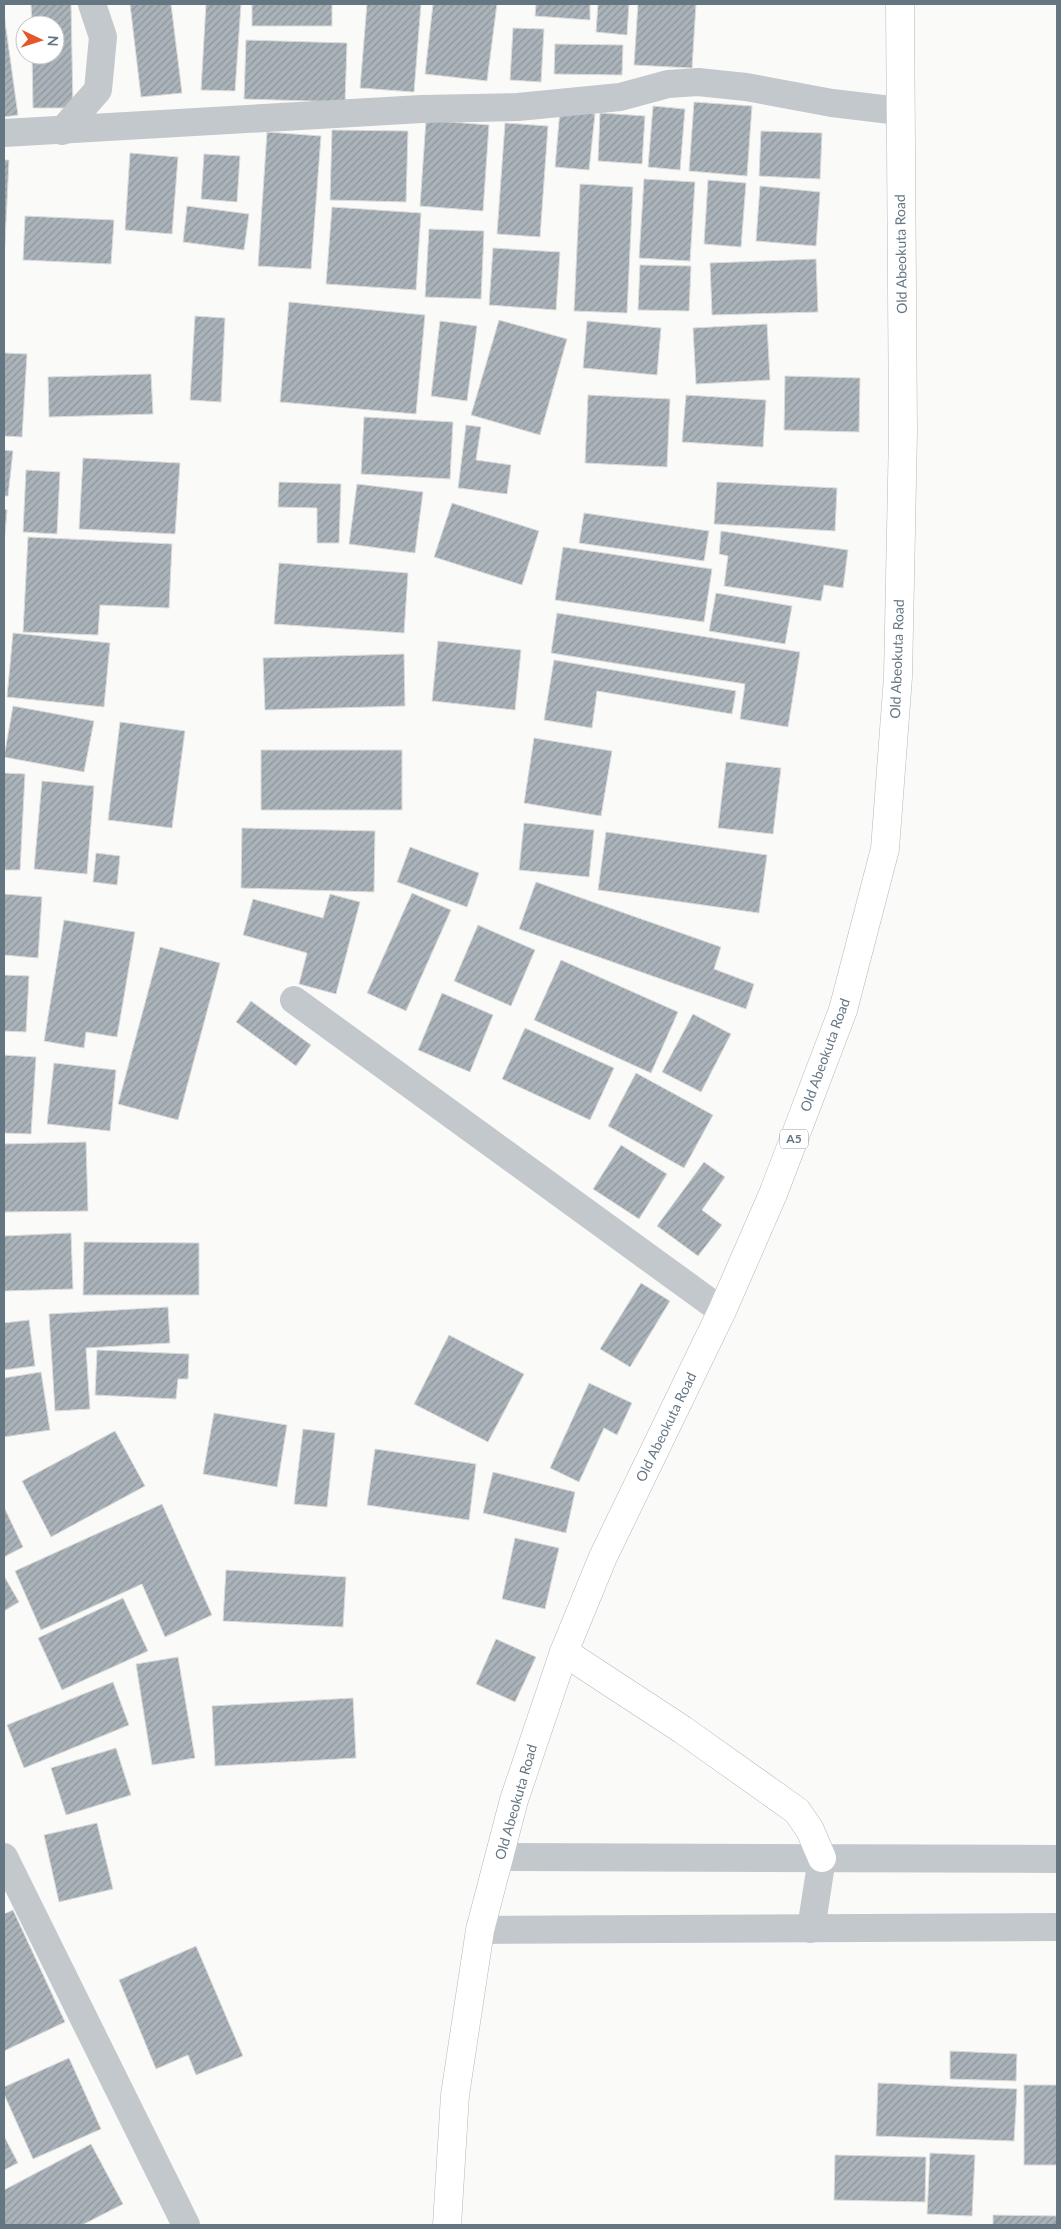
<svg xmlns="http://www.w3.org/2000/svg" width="1061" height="2229" viewBox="0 0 1061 2229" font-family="Lato,sans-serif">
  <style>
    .building { fill: url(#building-hatch); stroke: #dcdcda }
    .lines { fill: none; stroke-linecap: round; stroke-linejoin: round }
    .highway-casing { stroke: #b4b9bd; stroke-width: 29 }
    .street { stroke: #c3c8cc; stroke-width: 28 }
    .highway { stroke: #fff; stroke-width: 28 }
    .labels { text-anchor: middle; stroke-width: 5; stroke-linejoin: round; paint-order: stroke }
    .shield { fill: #fff; stroke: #939fa8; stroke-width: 1 }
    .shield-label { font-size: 12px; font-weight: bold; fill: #657683 }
    .street-label { font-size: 14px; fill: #657683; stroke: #fff }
  </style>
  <defs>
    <pattern id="building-hatch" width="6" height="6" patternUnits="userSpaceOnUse" patternTransform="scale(1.25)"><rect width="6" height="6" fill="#aab3b9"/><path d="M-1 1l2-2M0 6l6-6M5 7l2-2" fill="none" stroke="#8e969c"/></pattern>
  </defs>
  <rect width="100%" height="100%" fill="#fafaf8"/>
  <g class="building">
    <polygon points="31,4 71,4 73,108 33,108 32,55 55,55 55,25 32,25"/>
    <polygon points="130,4 171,4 182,93 141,97"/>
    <polygon points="206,4 241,4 235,91 201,90"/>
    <rect x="252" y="4" width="80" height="22"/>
    <polygon points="367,4 421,4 414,92 360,88"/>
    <polygon points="433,4 497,4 487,81 425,74"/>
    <polygon points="536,4 590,4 590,20 535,16"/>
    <polygon points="598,4 629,4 627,35 596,32"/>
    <polygon points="638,4 696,4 692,68 634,65"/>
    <polygon points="4,14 18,115 4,117"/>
    <polygon points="513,28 544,29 541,82 510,80"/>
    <polygon points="246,40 347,43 345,102 244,99"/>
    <polygon points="555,44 623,45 622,75 554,74"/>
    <polygon points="694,102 752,106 747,176 689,171"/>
    <polygon points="653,106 685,109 680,170 648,167"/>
    <polygon points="560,110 595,114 589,170 555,167"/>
    <polygon points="600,113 645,116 642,164 598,161"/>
    <polygon points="426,120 489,125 483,211 420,206"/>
    <polygon points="505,123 548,126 540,237 497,234"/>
    <polygon points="332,130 408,131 406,202 330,200"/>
    <polygon points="761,131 822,133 820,179 759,176"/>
    <polygon points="267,132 321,136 311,269 258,266"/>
    <polygon points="130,153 178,157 172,234 125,230"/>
    <polygon points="204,154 240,156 237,202 201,199"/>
    <polygon points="4,160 9,160 4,263"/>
    <polygon points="644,179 695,182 690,261 639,258"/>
    <polygon points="708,180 746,183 741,247 704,244"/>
    <polygon points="580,184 633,187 627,313 574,311"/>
    <polygon points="760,186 820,192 816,246 756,241"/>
    <polygon points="187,206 249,214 244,250 183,242"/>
    <polygon points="332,207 421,213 416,290 326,284"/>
    <polygon points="25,216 114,220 111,264 23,260"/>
    <polygon points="429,229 484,231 481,299 425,297"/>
    <polygon points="493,248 560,252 556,310 489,305"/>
    <polygon points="816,259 818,312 712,315 710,263"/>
    <polygon points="640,265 691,266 689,311 638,310"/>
    <polygon points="289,302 425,315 416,414 280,402"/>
    <polygon points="195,316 225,318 221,402 190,400"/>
    <polygon points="499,320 567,339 540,435 471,415"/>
    <polygon points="440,321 477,326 467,401 431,396"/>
    <polygon points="587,321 661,328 657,375 583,368"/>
    <polygon points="767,324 770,380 696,384 693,328"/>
    <polygon points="4,353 27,354 22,437 4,436"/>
    <polygon points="151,374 153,414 49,417 48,377"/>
    <polygon points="785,376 860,378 859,432 784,430"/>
    <polygon points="588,395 670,399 667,467 585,463"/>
    <polygon points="686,395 766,400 763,447 682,442"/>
    <polygon points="364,417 453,422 450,479 361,474"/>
    <polygon points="466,425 481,427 476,460 511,465 507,494 458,488"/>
    <polygon points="4,450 13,451 8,496 4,496"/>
    <polygon points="83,458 180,463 175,534 79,529"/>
    <polygon points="26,470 60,472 57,534 23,532"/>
    <polygon points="279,482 341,484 339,543 317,543 317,508 278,507"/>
    <polygon points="717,482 837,488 835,531 714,524"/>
    <polygon points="357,484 423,492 415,553 349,544"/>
    <polygon points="452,503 539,531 522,585 434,557"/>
    <polygon points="4,509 7,510 4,545"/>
    <polygon points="584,513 709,531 704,561 579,543"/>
    <polygon points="721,531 848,550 843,588 824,585 821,601 724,586 728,556 719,554"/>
    <polygon points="28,537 172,544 169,608 100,605 98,635 23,632"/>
    <polygon points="563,547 712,569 704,622 555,600"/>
    <polygon points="279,563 408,573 404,633 274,624"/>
    <polygon points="716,593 792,606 785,644 709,631"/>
    <polygon points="557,613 800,652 788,727 740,719 745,684 551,653"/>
    <polygon points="13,633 110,643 104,707 7,697"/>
    <polygon points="438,641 521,650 515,710 432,701"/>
    <polygon points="404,654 405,706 265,710 263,658"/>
    <polygon points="554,660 736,691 732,714 597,691 592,728 544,720"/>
    <polygon points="13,706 94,721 84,772 4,757"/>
    <polygon points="120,722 185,731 172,828 108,820"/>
    <polygon points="534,738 612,751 601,816 524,803"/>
    <rect x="261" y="750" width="141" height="60"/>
    <polygon points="726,762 781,768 773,834 718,828"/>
    <polygon points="4,773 25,774 20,870 4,870"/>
    <polygon points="42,781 94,786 87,874 34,869"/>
    <polygon points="524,823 594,830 589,877 519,870"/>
    <polygon points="242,828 375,831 374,892 241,888"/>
    <polygon points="606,832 767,855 759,913 598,890"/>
    <polygon points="410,847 479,873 467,907 397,882"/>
    <polygon points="96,853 120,856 117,885 93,882"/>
    <polygon points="536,882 721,947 714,969 754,984 746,1009 519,929"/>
    <polygon points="412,893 451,910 406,1011 367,993"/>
    <polygon points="4,894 42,897 38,958 4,955"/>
    <polygon points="330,894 360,902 336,994 299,984 307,953 243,935 253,899 323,918"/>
    <polygon points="64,920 135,932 117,1037 86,1032 84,1048 44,1041"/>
    <polygon points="478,925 535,950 511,1006 454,981"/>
    <polygon points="160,947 220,963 178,1120 118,1104"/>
    <polygon points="561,960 678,1012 651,1073 534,1020"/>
    <polygon points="4,975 29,976 26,1032 4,1031"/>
    <polygon points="442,993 493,1015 470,1072 418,1050"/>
    <polygon points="251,1001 311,1045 296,1066 236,1022"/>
    <polygon points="693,1014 731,1034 701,1092 662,1072"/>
    <polygon points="525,1028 614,1068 590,1120 502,1079"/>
    <polygon points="4,1055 36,1057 31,1134 4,1133"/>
    <polygon points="54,1063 116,1070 110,1131 47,1124"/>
    <polygon points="636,1073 713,1115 684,1168 608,1126"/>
    <polygon points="86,1142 88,1211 4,1212 4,1144"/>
    <polygon points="621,1145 667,1174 639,1219 593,1189"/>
    <polygon points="704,1162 725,1177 702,1210 722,1225 698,1256 657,1226"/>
    <polygon points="71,1233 73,1289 4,1291 4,1236"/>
    <polygon points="84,1242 199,1243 199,1295 83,1295"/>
    <polygon points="641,1283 670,1301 630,1367 600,1349"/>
    <polygon points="168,1307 170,1343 86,1348 90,1409 55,1411 49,1314"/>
    <polygon points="29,1320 35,1366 4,1370 4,1323"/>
    <polygon points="449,1335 524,1374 488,1442 414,1404"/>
    <polygon points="97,1350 189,1354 188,1379 178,1379 176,1399 95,1395"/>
    <polygon points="41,1372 50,1430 4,1437 4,1378"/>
    <polygon points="589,1383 632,1403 617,1435 604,1428 579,1482 550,1468"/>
    <polygon points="214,1413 287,1425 277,1487 203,1474"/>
    <polygon points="303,1429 335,1433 327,1507 294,1504"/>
    <polygon points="115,1431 145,1486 51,1537 22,1481"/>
    <polygon points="375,1449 476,1464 469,1520 367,1505"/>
    <polygon points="493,1472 575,1492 566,1533 483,1513"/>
    <polygon points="162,1504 212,1615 165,1637 142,1584 41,1630 15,1571"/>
    <polygon points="4,1507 23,1547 4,1557"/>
    <polygon points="515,1538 559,1548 545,1609 502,1599"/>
    <polygon points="226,1570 346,1577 343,1627 223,1621"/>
    <polygon points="4,1576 19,1602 4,1611"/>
    <polygon points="123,1598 148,1651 62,1690 38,1638"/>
    <polygon points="496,1639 536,1657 515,1702 476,1684"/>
    <polygon points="178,1657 195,1758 152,1765 136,1664"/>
    <polygon points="113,1682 129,1725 24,1768 7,1725"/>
    <polygon points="353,1698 356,1758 215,1766 212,1706"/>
    <polygon points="116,1748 131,1795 66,1815 51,1768"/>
    <polygon points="97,1823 113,1889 59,1902 44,1835"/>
    <polygon points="13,1910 65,2022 4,2051 4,1914"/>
    <polygon points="196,1946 243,2056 196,2075 188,2055 156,2069 119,1980"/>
    <polygon points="950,2051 1017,2054 1016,2081 950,2079"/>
    <polygon points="69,2058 101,2129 33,2159 4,2094 4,2087"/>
    <polygon points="878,2083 1017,2089 1014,2141 876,2136"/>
    <rect x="1024" y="2085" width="33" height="80"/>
    <polygon points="4,2136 18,2163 4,2170"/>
    <polygon points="91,2144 123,2204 82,2225 4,2225 4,2190"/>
    <polygon points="930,2153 975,2155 972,2216 927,2214"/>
    <polygon points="835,2155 926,2157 925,2202 834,2200"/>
    <polygon points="993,2215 1057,2216 1057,2225 993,2225"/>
  </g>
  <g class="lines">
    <g class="highway-casing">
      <g id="highway">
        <polyline points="564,1652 683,1730 797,1811 810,1830 822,1858"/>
        <polyline points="447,2225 455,2095 480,1930 514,1800 564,1652 603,1557 722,1311 773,1194 843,1010 885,849 898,677 903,432 900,4"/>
      </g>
    </g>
    <g class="street">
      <polyline points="62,131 98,90 103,37 92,4"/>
      <polyline points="4,133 422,109 518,107 620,97 668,84 698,82 746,87 832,103 899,111"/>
      <polyline points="294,1000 722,1311"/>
      <polyline points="4,1857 186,2225"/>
      <polyline points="500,1857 1057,1859"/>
      <polyline points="811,1929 822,1858"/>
      <polyline points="480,1930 1057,1927"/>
    </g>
    <use href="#highway" class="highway"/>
  </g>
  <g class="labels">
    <rect class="shield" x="780" y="1129.5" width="28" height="19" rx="4"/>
    <g class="shield-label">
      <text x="794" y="1143">A5</text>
    </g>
    <g class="street-label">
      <text transform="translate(901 254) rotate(-91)" y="5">Old Abeokuta Road</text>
      <text transform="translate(897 659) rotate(-88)" y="5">Old Abeokuta Road</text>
      <text transform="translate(825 1055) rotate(-70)" y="5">Old Abeokuta Road</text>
      <text transform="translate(666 1427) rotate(-64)" y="5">Old Abeokuta Road</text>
      <text transform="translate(516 1802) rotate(-74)" y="5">Old Abeokuta Road</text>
    </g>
  </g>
  <rect width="1061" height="2229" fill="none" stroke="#657683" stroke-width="10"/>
  <g transform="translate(40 40) rotate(94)"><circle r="24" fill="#ffffff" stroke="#c1c8cd"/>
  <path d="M0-4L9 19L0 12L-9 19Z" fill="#e4572e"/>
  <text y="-8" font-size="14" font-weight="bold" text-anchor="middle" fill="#657683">N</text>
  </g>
</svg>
